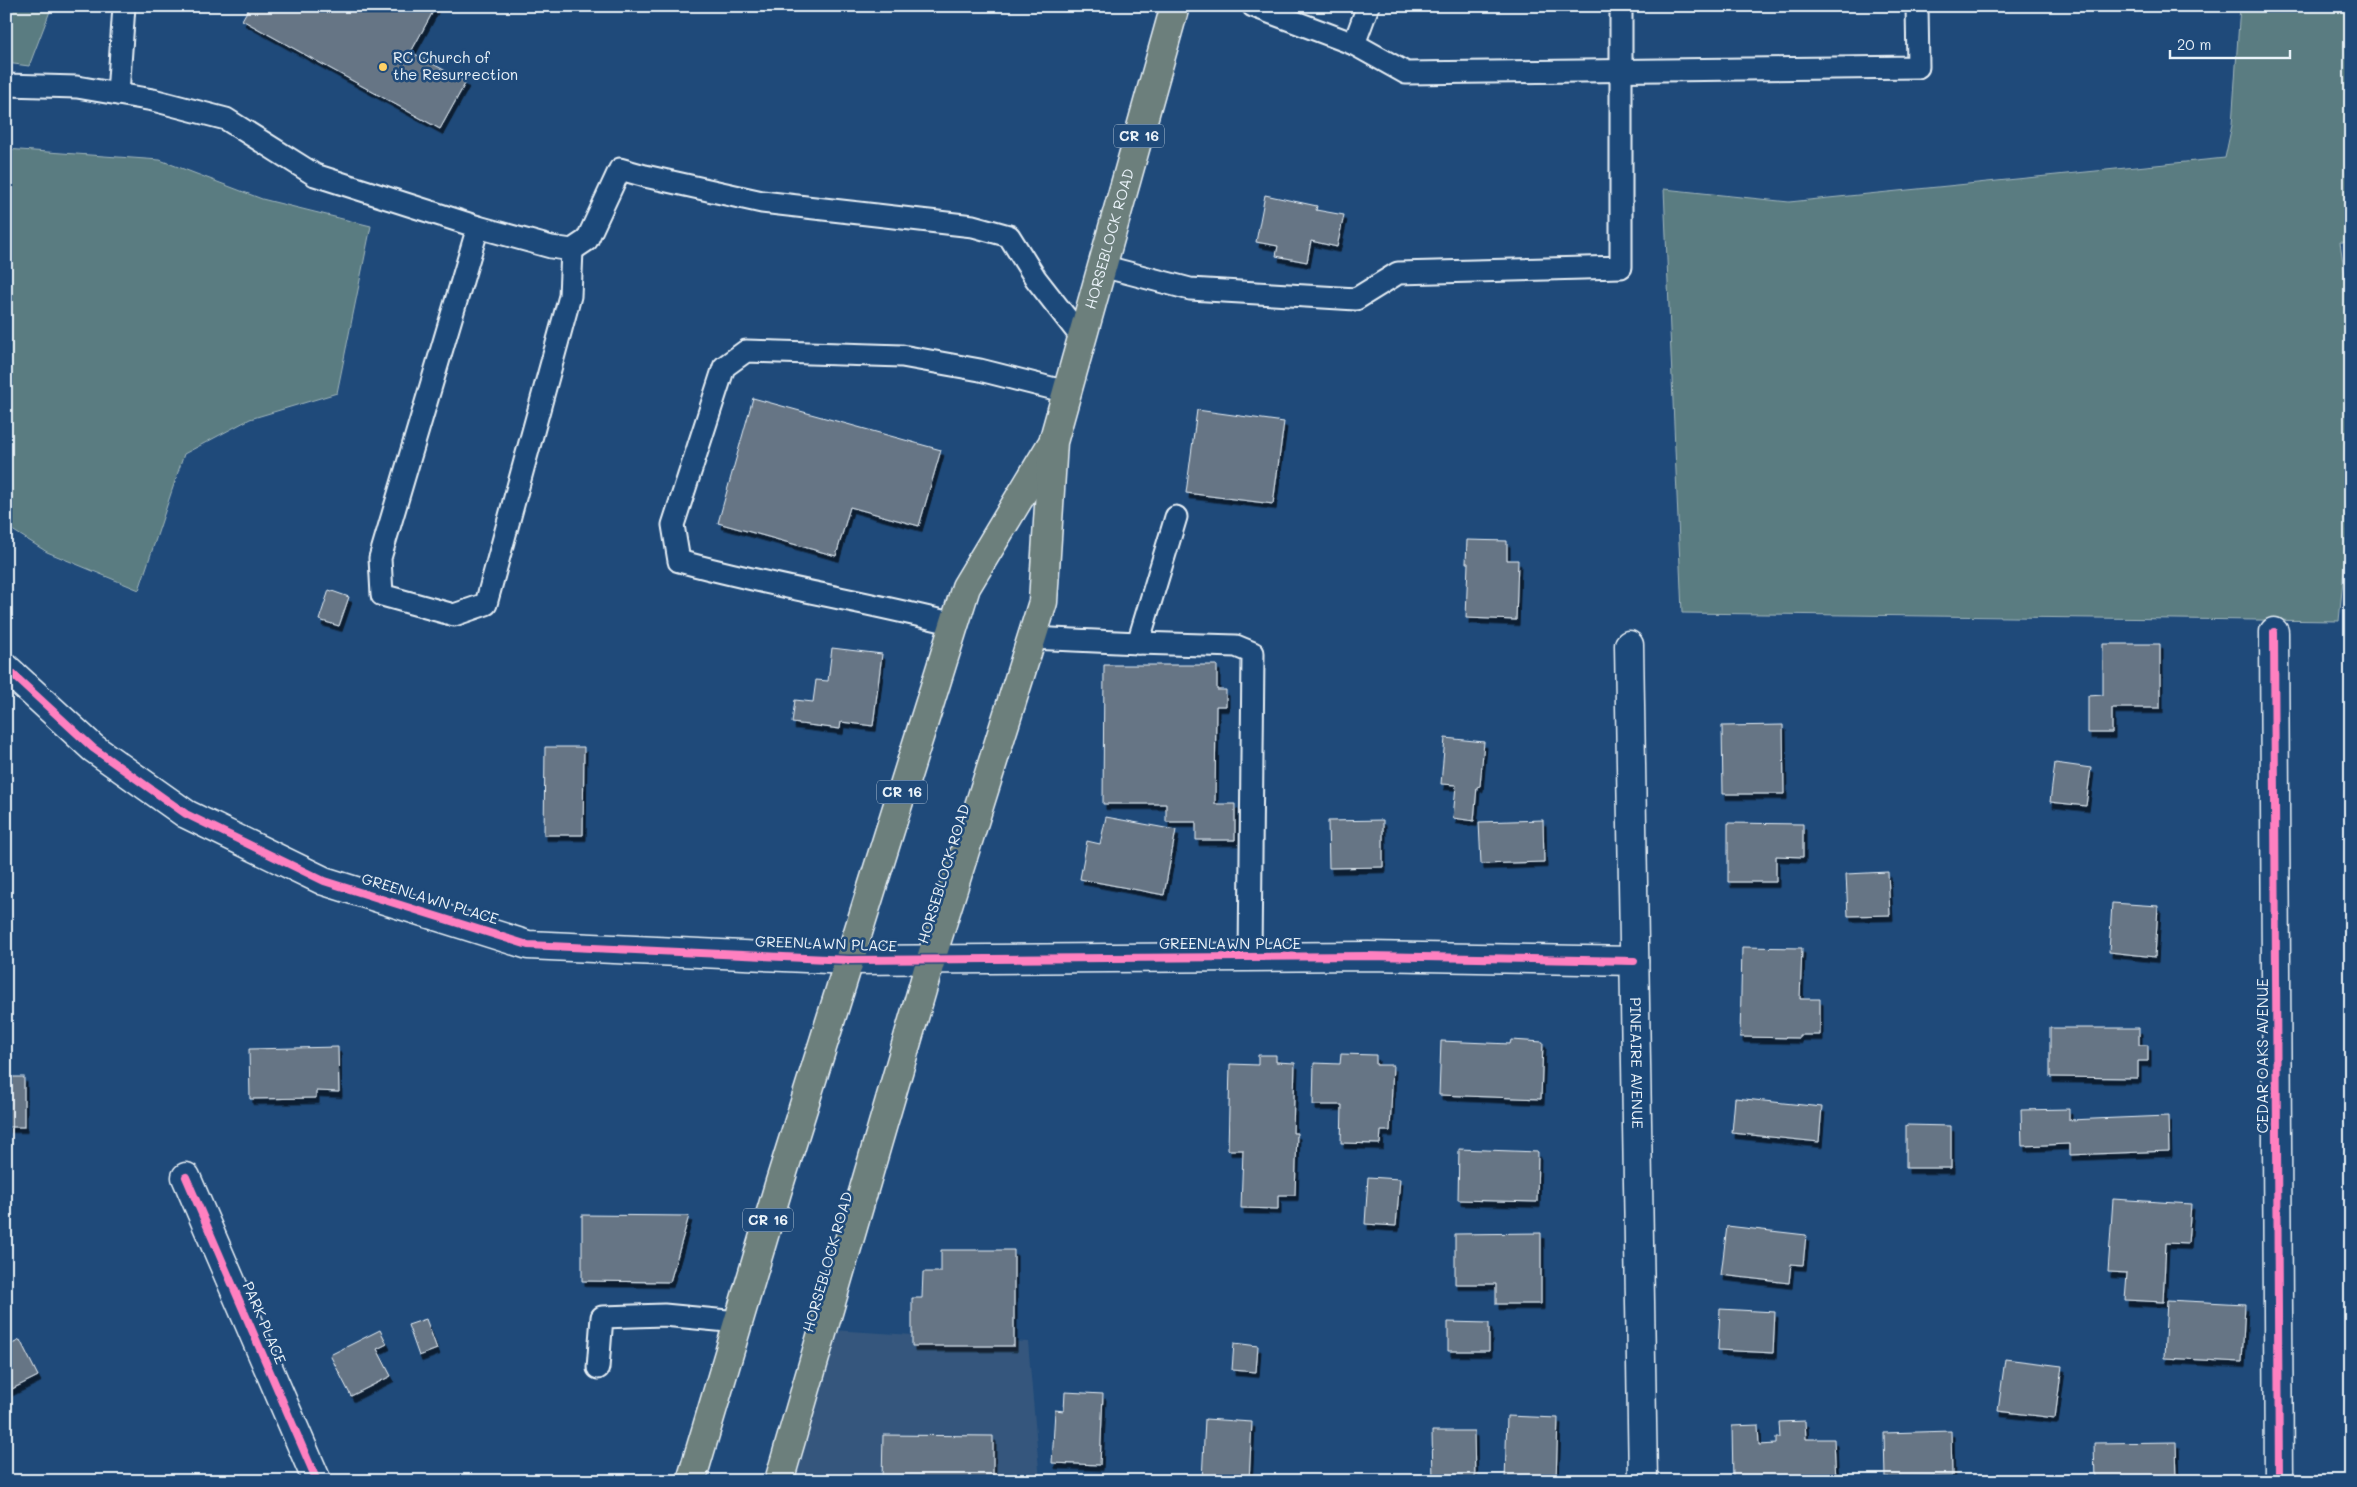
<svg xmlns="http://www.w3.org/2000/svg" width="2357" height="1487" viewBox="0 0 2357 1487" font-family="Mali,sans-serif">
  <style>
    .built { fill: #34577d }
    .green { fill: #5a7c81; stroke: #a1b6bc }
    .building { fill: #667585; stroke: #e8f1f8; filter: url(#shadow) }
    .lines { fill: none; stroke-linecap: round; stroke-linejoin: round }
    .service-casing { stroke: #e8f1f8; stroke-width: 25 }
    .minor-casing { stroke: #e8f1f8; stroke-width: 31 }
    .tertiary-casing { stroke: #e8f1f8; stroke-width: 31 }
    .primary-casing { stroke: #e8f1f8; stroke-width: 31 }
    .service { stroke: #1f4a7a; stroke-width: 21 }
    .minor { stroke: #1f4a7a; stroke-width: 28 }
    .tertiary { stroke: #1f4a7a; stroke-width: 28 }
    .primary { stroke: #6c7f7c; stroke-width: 28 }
    .cycleway-casing { stroke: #1f4a7a; stroke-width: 11 }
    .cycleway { stroke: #ff80c0; stroke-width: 8 }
    .poi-dot { fill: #ffd166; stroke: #1f4a7a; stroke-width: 2 }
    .labels { text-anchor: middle; stroke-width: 5; stroke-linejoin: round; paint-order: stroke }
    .shield { fill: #1f4a7a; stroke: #acbfd2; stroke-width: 1 }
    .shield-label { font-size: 14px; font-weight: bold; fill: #e8f1f8 }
    .poi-label { font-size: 15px; fill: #e8f1f8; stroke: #1f4a7a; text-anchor: start }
    .street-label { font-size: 15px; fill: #e8f1f8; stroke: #1f4a7a }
  </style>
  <defs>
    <filter id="shadow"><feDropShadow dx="3" dy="5.5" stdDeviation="0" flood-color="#0009"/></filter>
  </defs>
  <rect width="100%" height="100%" fill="#1f4a7a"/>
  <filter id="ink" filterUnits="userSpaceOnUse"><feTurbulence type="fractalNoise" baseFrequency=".02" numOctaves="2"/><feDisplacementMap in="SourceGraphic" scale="10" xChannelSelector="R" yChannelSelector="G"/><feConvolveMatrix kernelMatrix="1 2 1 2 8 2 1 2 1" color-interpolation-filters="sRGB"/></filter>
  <g filter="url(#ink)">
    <polygon class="built" points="832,1330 1028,1342 1040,1481 777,1481"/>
    <g class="green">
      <polygon points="6,6 52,6 29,66 6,63"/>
      <polygon points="2240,6 2351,6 2351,243 2340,242 2351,317 2351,498 2339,621 1682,613 1664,189 1789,202 2225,158 2232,125"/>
      <polygon points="6,149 160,160 262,199 371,226 337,393 250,419 184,454 139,590 47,552 6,526"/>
    </g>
    <g class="building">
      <polygon points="250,6 436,6 411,52 466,82 440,129 242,20"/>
      <polygon points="1265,195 1317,206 1316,210 1344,215 1337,247 1311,241 1307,262 1276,256 1278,246 1256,242"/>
      <polygon points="753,398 941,450 919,526 850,507 836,556 718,523"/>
      <polygon points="1197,410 1284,422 1273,504 1186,493"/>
      <polygon points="1467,540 1507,541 1507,560 1518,560 1516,620 1466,618 1468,563 1466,563"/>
      <polygon points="329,590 349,597 339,626 319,620"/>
      <polygon points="2103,644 2160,644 2160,708 2112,708 2112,733 2088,733 2088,696 2103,695"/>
      <polygon points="832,648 882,654 873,726 841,722 840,729 792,723 795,700 813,702 816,680 828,681"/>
      <polygon points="1104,665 1217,665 1217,690 1226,690 1226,706 1216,706 1215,804 1235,804 1235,840 1196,840 1196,822 1166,822 1166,804 1103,804"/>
      <polygon points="1783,725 1784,794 1723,794 1722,726"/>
      <polygon points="1445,738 1484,742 1480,786 1477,787 1474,821 1453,818 1456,785 1441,784"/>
      <polygon points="545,747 584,747 583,835 544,835"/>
      <polygon points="2055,763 2091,768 2086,806 2050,802"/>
      <polygon points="1106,817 1176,830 1164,895 1080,879 1087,841 1100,844"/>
      <polygon points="1383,820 1383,867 1329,868 1328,821"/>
      <polygon points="1543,820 1544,862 1481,864 1479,822"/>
      <polygon points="1728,823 1803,824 1803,857 1776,856 1776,882 1728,882"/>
      <polygon points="1888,872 1890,915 1848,916 1846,874"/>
      <polygon points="2112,903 2158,906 2155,957 2109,952"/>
      <polygon points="1742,947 1802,948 1800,999 1820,999 1820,1035 1799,1035 1799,1038 1740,1037"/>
      <polygon points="2050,1028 2139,1028 2139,1045 2148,1045 2148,1061 2138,1061 2138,1078 2050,1077"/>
      <polygon points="1511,1040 1543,1042 1541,1099 1439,1095 1441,1041 1510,1044"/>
      <polygon points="338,1047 339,1092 316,1091 316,1098 250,1099 249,1049"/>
      <polygon points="1341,1054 1376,1055 1376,1065 1393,1065 1390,1131 1381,1131 1380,1144 1341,1143 1342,1105 1313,1105 1314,1063 1340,1064"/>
      <polygon points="1258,1055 1276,1055 1276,1062 1295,1063 1293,1133 1297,1133 1295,1195 1278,1195 1278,1209 1241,1208 1243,1150 1228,1150 1230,1064 1258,1065"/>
      <rect x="6" y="1077" width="18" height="50"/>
      <polygon points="1735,1098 1822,1107 1819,1142 1732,1133"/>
      <polygon points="2069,1109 2069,1120 2168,1116 2169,1151 2069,1155 2069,1144 2022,1146 2021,1110"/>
      <polygon points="1906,1125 1951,1126 1951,1168 1906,1168"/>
      <polygon points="1459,1149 1538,1152 1537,1202 1458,1200"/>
      <polygon points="1368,1177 1400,1179 1396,1226 1365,1224"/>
      <polygon points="2113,1199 2191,1204 2188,1244 2166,1243 2163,1302 2125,1300 2127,1273 2108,1272"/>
      <polygon points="582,1215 689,1216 670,1282 582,1281"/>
      <polygon points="1727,1226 1806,1235 1803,1265 1791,1264 1789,1283 1721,1275"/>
      <polygon points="1541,1233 1541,1304 1496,1304 1496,1284 1455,1284 1455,1234"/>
      <polygon points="941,1250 1014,1250 1014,1346 912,1346 912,1298 922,1298 923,1272 941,1272"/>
      <polygon points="2167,1300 2245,1304 2242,1362 2164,1358"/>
      <polygon points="1720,1309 1775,1312 1773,1353 1718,1350"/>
      <polygon points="426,1319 437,1349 419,1356 408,1325"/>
      <polygon points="1448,1322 1489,1323 1489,1351 1448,1351"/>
      <polygon points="380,1330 387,1344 377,1349 391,1376 351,1396 330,1355"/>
      <polygon points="20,1340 38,1376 6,1392 6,1347"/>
      <polygon points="1234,1343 1258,1346 1256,1372 1232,1370"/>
      <polygon points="2005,1359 2062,1366 2055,1418 1998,1411"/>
      <polygon points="1065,1392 1103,1394 1100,1465 1052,1463 1055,1410 1064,1411"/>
      <polygon points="1507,1416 1558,1418 1556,1481 1505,1481"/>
      <polygon points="1205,1419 1252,1422 1249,1481 1202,1481"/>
      <polygon points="1805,1421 1806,1439 1834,1439 1836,1481 1733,1481 1732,1426 1758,1425 1759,1445 1776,1444 1776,1438 1780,1438 1779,1422"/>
      <polygon points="1432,1431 1474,1431 1475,1481 1433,1481"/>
      <polygon points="1951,1431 1952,1476 1885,1478 1884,1433"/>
      <polygon points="883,1435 993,1436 993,1481 882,1481"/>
      <polygon points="2176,1442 2177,1481 2095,1481 2094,1443"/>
    </g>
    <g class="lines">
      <g class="service-casing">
        <g id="service">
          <polyline points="1253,6 1354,44 1368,6"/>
          <polyline points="1354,44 1406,73 1918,67 1917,6"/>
          <polyline points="6,85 77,87 153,100 226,119 315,175 478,227 551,247 572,250 587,240 620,169 645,176 762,202 973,226 1009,236 1036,279 1082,338"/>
          <polyline points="118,94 124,6"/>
          <polyline points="478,227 380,558 382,595 454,615 486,604 570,296 572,250"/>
          <polyline points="1102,266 1190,289 1356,299 1398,273 1621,267 1621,6"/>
          <polyline points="1176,517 1138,643 1236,646 1253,653 1250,957"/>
          <path d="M 954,624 C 863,601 770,586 679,561 L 673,525 L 724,367 L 746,351 L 902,356 L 980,370 L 1067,392"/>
          <polyline points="1031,638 1138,643"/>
          <polyline points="598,1368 602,1317 664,1315 738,1322"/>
        </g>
      </g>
      <g class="minor-casing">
        <g id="minor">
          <polyline points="2274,632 2279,1481"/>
          <path id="s1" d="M 1629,645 L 1643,1481"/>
          <polyline points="849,960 1368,956 1634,961"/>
          <polyline points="186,1177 317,1481"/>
        </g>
      </g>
      <g class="tertiary-casing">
        <polyline id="tertiary" points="6,668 93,748 186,814 324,881 528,945 849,960"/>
      </g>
      <g class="primary-casing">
        <g id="primary">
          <polyline points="691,1481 779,1185 966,587 1050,447"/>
          <path id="s2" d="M 779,1481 L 931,959 L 1043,602 L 1053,442 L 1175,6"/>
        </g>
      </g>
      <use href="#service" class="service"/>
      <use href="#minor" class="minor"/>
      <use href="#tertiary" class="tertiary"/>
      <use href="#primary" class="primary"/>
      <g class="cycleway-casing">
        <g id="cycleway">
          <polyline points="2274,632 2279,1481"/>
          <polyline points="6,668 93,748 186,814 324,881 528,945 849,960 1368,956 1634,961"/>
          <polyline points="186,1177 317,1481"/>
        </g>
      </g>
      <use href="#cycleway" class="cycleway"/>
    </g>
  </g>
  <circle class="poi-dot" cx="383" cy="67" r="5"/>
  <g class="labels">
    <g class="shield">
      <rect x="1114" y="124.5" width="50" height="23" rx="4"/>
      <rect x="877" y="780.5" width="50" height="23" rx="4"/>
      <rect x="743" y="1208.5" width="50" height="23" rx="4"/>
    </g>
    <g class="shield-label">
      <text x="1139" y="141">CR 16</text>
      <text x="902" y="797">CR 16</text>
      <text x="768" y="1225">CR 16</text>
    </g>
    <g class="poi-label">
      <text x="393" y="63">RC Church of<tspan x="393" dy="17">the Resurrection</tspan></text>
    </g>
    <g class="street-label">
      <text dy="5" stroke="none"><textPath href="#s2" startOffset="1289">HORSEBLOCK ROAD</textPath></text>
      <text transform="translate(944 874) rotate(-73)" y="5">HORSEBLOCK ROAD</text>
      <text transform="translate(430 899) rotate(17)" y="5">GREENLAWN PLACE</text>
      <text transform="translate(826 944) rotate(2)" y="5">GREENLAWN PLACE</text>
      <text x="1230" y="949">GREENLAWN PLACE</text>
      <text transform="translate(2263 1056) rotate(-90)" y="5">CEDAR OAKS AVENUE</text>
      <text dy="5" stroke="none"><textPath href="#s1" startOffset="418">PINEAIRE AVENUE</textPath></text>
      <text transform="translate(828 1262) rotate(-74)" y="5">HORSEBLOCK ROAD</text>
      <text transform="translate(264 1323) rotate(67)" y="5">PARK PLACE</text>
    </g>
  </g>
  <rect width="2357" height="1487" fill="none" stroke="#1f4a7a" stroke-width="25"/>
  <rect x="12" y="12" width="2332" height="1462" fill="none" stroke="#e8f1f8" stroke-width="2" filter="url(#ink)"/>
  <path d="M2170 50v8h120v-8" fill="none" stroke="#e8f1f8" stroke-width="2.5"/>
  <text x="2177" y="50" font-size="15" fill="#e8f1f8" stroke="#1f4a7a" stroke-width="4" paint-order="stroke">20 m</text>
</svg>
